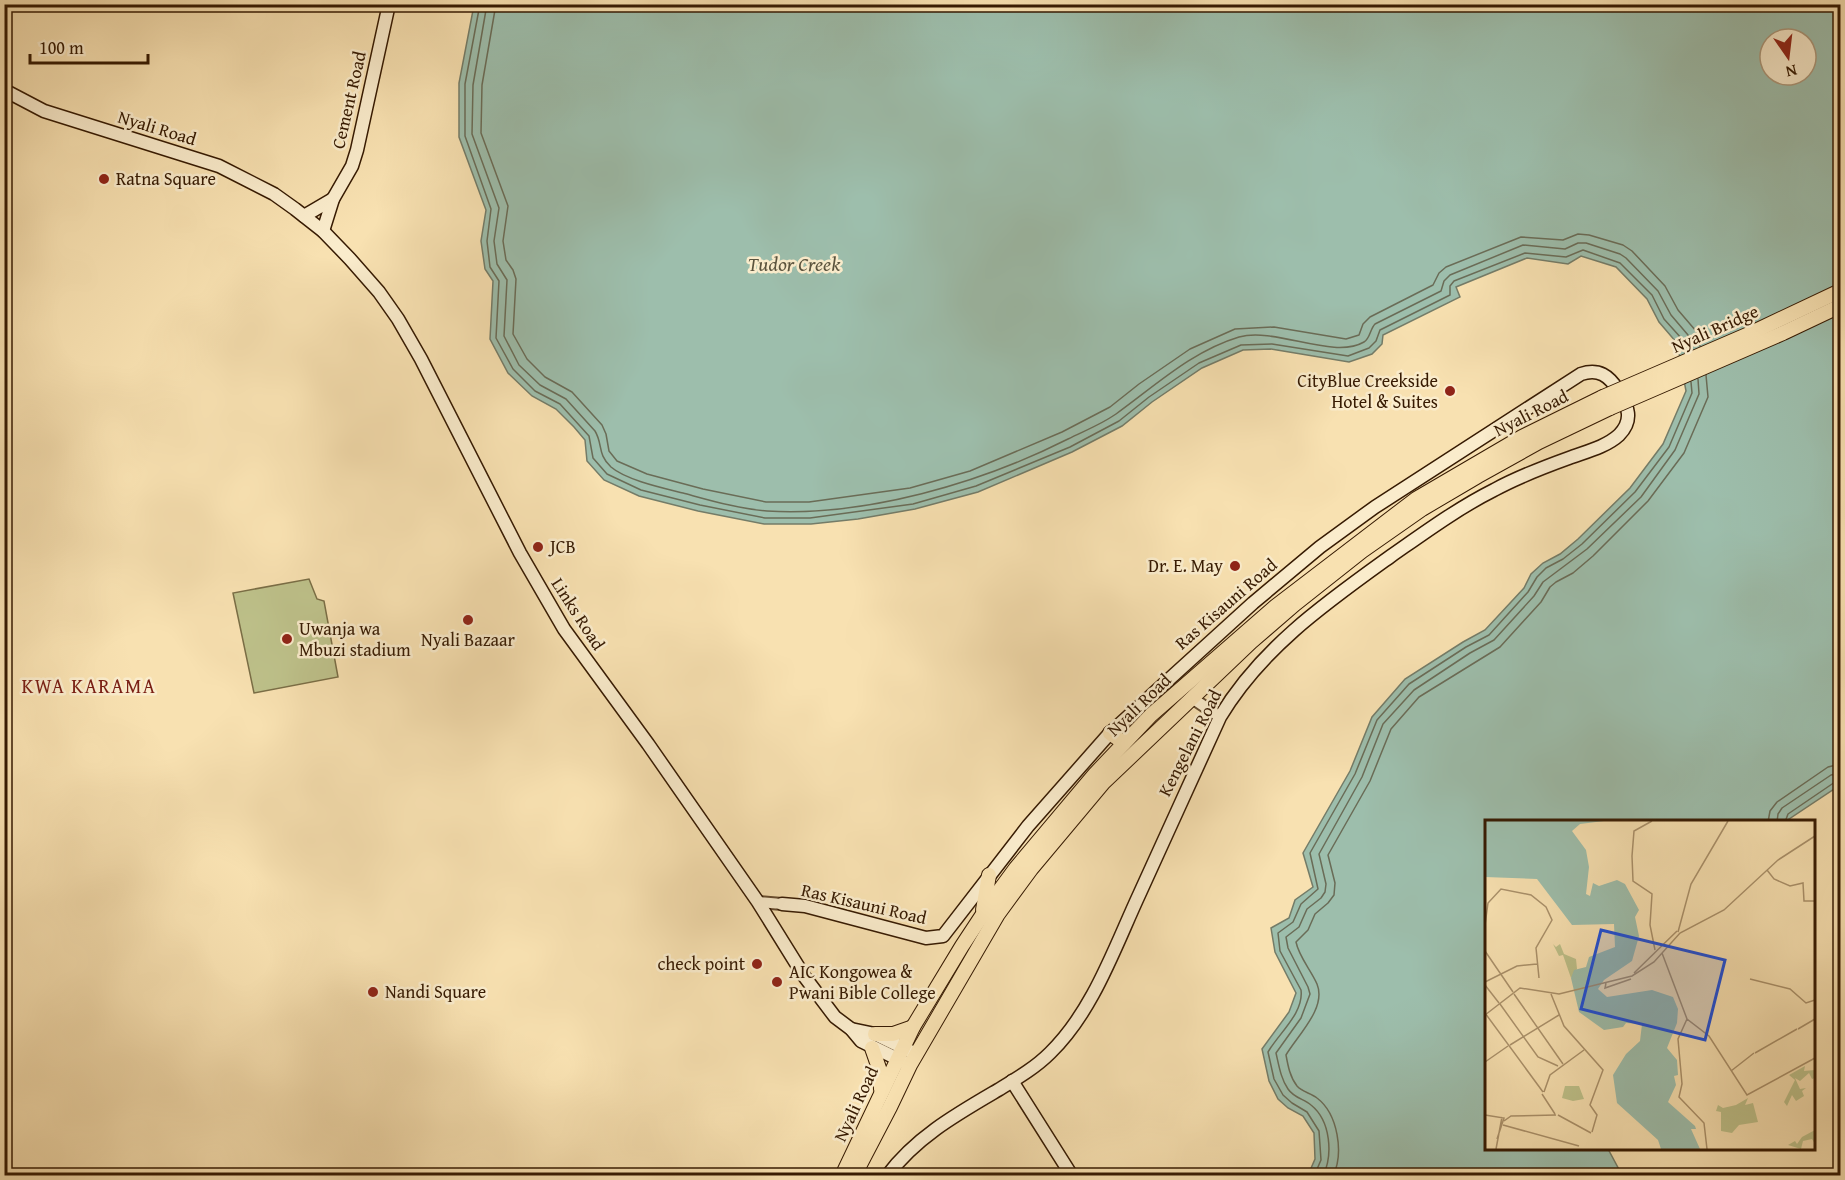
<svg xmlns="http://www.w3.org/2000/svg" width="1845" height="1180" viewBox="0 0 1845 1180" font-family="'Gentium Book Plus',serif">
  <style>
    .green { fill: #bec28b; stroke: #7a6e46; stroke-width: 1.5 }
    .water { fill: #9dbeac; stroke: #747c68; stroke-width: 1.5; fill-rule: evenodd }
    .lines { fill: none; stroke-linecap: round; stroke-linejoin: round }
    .shore { stroke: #6a6c57; stroke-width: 1.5 }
    .tertiary-casing { stroke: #664c2e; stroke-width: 14 }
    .secondary-casing { stroke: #361a02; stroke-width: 15 }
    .trunk-casing { stroke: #361a02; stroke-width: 16 }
    .tertiary { stroke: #faeccc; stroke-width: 10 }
    .secondary { stroke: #faeccc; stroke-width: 12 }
    .trunk { stroke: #f8e1b1; stroke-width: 14 }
    .trunk-bridge-casing { stroke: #361a02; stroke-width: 16; stroke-linecap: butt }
    .trunk-bridge { stroke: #f8e1b1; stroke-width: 14 }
    .poi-dot { fill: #8f2418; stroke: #faeccc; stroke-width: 2 }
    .labels { text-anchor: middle; stroke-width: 5; stroke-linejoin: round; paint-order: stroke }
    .street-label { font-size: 18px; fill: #361a02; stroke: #faeccc }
    .poi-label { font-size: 18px; fill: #361a02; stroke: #faeccc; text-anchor: start }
    .water-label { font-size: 20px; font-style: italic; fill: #5a533e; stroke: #faeccc }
    .neighbourhood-label { font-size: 20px; letter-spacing: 1.5px; fill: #7a1f14; stroke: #faeccc }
    .inset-road { fill: none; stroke: #aa916b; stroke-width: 1.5 }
    .view { fill: #1d4ed8; fill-opacity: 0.15; stroke: #1d4ed8; stroke-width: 3 }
    .inset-edge { fill: none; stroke: #361a02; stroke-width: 3 }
  </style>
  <rect width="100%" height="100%" fill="#f8e1b1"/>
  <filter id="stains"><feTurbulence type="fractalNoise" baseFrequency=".00333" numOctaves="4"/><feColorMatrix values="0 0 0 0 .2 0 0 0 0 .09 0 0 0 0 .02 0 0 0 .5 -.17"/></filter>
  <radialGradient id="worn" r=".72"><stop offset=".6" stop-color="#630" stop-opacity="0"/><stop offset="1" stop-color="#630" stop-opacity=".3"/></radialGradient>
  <polygon class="green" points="309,579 317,599 324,601 338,677 254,693 233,593"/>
  <path class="water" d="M 967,4 L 977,7 L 1002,4 L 1840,5 L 1840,785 L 1786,821 L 1486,822 L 1486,1148 L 1608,1149 L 1622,1175 L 1308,1175 L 1315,1159 L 1314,1133 L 1303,1116 L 1288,1108 L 1278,1099 L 1269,1081 L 1262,1049 L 1289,1012 L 1296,993 L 1275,952 L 1271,928 L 1289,918 L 1295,900 L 1313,887 L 1303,853 L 1350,771 L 1372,717 L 1405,679 L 1463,642 L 1485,630 L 1524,588 L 1531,574 L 1543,563 L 1560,554 L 1578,539 L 1630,488 L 1663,444 L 1686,391 L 1677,343 L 1659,322 L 1647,299 L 1616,267 L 1581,256 L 1568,264 L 1527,258 L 1456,287 L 1460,297 L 1383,335 L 1382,344 L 1372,354 L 1349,362 L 1271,349 L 1243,350 L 1202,368 L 1152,402 L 1122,426 L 1072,452 L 978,492 L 915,509 L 858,519 L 811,524 L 764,524 L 698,511 L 639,496 L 604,480 L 587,461 L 585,440 L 574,427 L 556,409 L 532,396 L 508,373 L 490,339 L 493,281 L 485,269 L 481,241 L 486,210 L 459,137 L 459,83 L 474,5 ZM 1770,39 L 1806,39 L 1806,75 L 1770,75 Z"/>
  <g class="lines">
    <g class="shore">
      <polyline points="480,4 465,84 465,136 491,209 487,241 490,267 499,281 496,338 513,369 535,391 560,404 589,436 593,458 607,474 641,490 700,505 765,518 810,518 913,504 976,486 1070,447 1119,421 1149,397 1199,363 1241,345 1272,344 1348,356 1369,348 1376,341 1380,330 1450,295 1450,286 1454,281 1525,253 1566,257 1583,250 1620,263 1652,295 1664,319 1682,339 1685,353"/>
      <path d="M 487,4 L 473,85 L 472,134 L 499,208 L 494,241 L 497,264 L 507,280 L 504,336 L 519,365 L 540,385 L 566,399 L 595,431 C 603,444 597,454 611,467 C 626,480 663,488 683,493 C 709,500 739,509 767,511 C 865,517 981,483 1068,439 C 1084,431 1102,424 1116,414 C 1155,386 1192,351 1239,337 C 1276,327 1333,360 1364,342 C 1370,339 1370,329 1375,324 L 1441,291 L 1444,281 L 1450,275 L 1523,245 L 1565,249 L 1578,243 L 1586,243 L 1620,254 L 1626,258 L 1658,291 L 1671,315 L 1688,335 L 1692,350"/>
      <polyline points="496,4 482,85 481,133 508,206 503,241 506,260 513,270 516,279 513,334 527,359 545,377 572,392 602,425 606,434 609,451 617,461 647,474 703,489 766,502 809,502 910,488 970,471 1062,432 1110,407 1139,384 1190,349 1235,329 1274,327 1346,339 1359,335 1363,324 1370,317 1433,285 1439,273 1446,267 1521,237 1563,240 1578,234 1589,235 1623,245 1632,251 1665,286 1678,310 1696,331 1700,346"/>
      <polyline points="1768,822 1770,811 1777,802 1828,767 1840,764"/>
      <polyline points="1777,822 1778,814 1782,808 1831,775 1840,773"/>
      <polyline points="1785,822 1788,814 1835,782 1840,781"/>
      <path d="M 1314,1176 L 1321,1160 L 1319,1131 L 1307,1112 L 1292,1103 L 1283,1095 L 1274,1079 L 1268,1052 C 1279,1033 1304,1013 1301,990 L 1280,951 L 1278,933 L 1293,922 L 1301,904 L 1318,889 L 1310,853 L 1355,774 L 1377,720 L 1409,684 L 1466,647 L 1489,635 L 1528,592 L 1537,577 L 1546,568 L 1563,559 L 1582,544 L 1635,492 L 1669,447 L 1692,393 L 1691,382"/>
      <path d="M 1323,1176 C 1333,1155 1331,1121 1311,1105 C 1304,1099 1294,1098 1288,1089 C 1281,1079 1279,1066 1276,1053 L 1301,1018 L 1310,994 L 1308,987 L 1288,948 L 1286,937 L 1299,927 L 1307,909 L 1321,898 L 1325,892 L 1326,884 L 1319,854 L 1362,777 L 1383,724 L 1414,690 L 1470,653 L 1494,640 L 1534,596 L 1543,582 L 1587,549 L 1641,497 L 1675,450 L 1699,394 L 1698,379"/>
      <path d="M 1333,1176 C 1344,1153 1338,1114 1317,1098 C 1311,1093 1302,1092 1297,1086 C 1290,1077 1288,1066 1286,1055 C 1297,1036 1327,1008 1317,984 C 1311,970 1299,957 1296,942 L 1308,930 L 1315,914 L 1328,903 L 1334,895 L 1335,883 L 1328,855 L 1370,781 L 1391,729 L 1419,697 L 1500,647 L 1541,602 L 1550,587 L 1556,582 L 1573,573 L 1593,556 L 1648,501 L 1684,453 L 1708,397 L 1706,375"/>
    </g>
    <g class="tertiary-casing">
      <g id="tertiary">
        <polyline points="1192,698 1220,717"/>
        <polyline points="758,902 782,904"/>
      </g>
    </g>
    <g class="secondary-casing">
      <g id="secondary">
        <polyline points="4,90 44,111 219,166 274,194 295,209 323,231 350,259 379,292 398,319 421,359 520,553 564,629 648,744 758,902 804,976 835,1017 851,1029 861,1041 906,1063"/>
        <polyline points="304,216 333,199"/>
        <polyline points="323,231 333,199 352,166 357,150 389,4"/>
        <path d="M 782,904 L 805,906 L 926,938 L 943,936 L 1028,826 L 1110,733 L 1253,603 L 1320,547 L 1375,507 L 1581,374 C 1599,368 1609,376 1618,390 C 1628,406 1634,420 1619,435 C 1606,447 1585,452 1569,458 C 1544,467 1518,477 1494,490 C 1458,508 1424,533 1391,556 C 1327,602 1261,648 1220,717 C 1193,776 1166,836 1139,895 C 1114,949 1093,1011 1050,1053 C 1035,1068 1016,1079 998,1090 C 957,1114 916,1137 887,1176"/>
        <polyline points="851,1029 875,1034 916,1054"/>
        <polyline points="1012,1081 1072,1176"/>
      </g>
    </g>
    <g class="trunk-casing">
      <g id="trunk">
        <polyline points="1110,733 1124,743"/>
        <polyline points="983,910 989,875"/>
        <polyline points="875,1034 893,1034 913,1027"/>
        <polyline points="872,1048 880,1071 881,1089"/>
        <polyline points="842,1176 913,1027 962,946 991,902 1016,868 1095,774 1151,715 1276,606 1416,499 1522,437 1603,397"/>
        <polyline points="854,1176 890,1107 910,1065 998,914 1031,869 1103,783 1251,642 1295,604 1362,551 1422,509 1478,476 1539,442 1610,408"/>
      </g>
    </g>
    <use href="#tertiary" class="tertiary"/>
    <use href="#secondary" class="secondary"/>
    <use href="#trunk" class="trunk"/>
    <g class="trunk-bridge-casing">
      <g id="trunk-bridge">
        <polyline points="1603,397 1749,334 1840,291"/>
        <polyline points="1610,408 1783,333 1840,306"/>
      </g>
    </g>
    <use href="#trunk-bridge" class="trunk-bridge"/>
  </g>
  <g class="poi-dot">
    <circle cx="104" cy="179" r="6"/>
    <circle cx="1450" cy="391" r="6"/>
    <circle cx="538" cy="547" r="6"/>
    <circle cx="1235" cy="566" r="6"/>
    <circle cx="468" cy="620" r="6"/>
    <circle cx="287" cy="639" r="6"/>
    <circle cx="757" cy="964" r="6"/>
    <circle cx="777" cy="982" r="6"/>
    <circle cx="373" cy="992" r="6"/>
  </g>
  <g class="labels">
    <g class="street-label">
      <text transform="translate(349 100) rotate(-77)" y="6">Cement Road</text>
      <text transform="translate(157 128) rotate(17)" y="6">Nyali Road</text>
      <text transform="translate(1715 329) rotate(-24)" y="6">Nyali Bridge</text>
      <text transform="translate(1531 413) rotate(-27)" y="6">Nyali Road</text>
      <text transform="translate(1226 604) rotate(-41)" y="6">Ras Kisauni Road</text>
      <text transform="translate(578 614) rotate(57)" y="6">Links Road</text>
      <text transform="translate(1139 705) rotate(-44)" y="6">Nyali Road</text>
      <text transform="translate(1190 743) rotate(-63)" y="6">Kengelani Road</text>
      <text transform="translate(864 904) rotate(13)" y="6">Ras Kisauni Road</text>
      <text transform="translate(856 1104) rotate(-65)" y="6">Nyali Road</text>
    </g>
    <g class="poi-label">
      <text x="116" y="185">Ratna Square</text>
      <text x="1438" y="387" text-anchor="end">CityBlue Creekside<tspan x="1438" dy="21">Hotel &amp; Suites</tspan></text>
      <text x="550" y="553">JCB</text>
      <text x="1223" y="572" text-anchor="end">Dr. E. May</text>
      <text x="299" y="635">Uwanja wa<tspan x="299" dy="21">Mbuzi stadium</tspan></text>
      <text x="468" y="646" text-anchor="middle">Nyali Bazaar</text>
      <text x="745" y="970" text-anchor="end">check point</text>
      <text x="789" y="978">AIC Kongowea &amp;<tspan x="789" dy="21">Pwani Bible College</tspan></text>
      <text x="385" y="998">Nandi Square</text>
    </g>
    <g class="water-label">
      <text x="794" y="271">Tudor Creek</text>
    </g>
    <g class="neighbourhood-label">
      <text x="89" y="693">KWA KARAMA</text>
    </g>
  </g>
  <g transform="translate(1485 820)">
    <rect width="330" height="330" fill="#f8e1b1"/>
    <path d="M 68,124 L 71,127 L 75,124 L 79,134 L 91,139 L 92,149 L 86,158 L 78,135 L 74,136 ZM 320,246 L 319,251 L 330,250 L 330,258 L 327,259 L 324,253 L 315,261 L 310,258 L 315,269 L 321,268 L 317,271 L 319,276 L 311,281 L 307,275 L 302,286 L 299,282 L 310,260 L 304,255 ZM 80,266 L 94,266 L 99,279 L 88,281 L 77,278 ZM 263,278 L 260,285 L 268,283 L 273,302 L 254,305 L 247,313 L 236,311 L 236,292 L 231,291 L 233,285 L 238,288 L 251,285 ZM 330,310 L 330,324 L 327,319 L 318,321 L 316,329 L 303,325 L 310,321 L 312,324 L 317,317 Z" fill="#bec28b"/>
    <path d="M 0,1 L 119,1 L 95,4 L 87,11 L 101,30 L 104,47 L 101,74 L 105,76 L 108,63 L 114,66 L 132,60 L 140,64 L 154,90 L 150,97 L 154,116 L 147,141 L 119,160 L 113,169 L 122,177 L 167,170 L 188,177 L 193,189 L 192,203 L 182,228 L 192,240 L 193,255 L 189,256 L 191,265 L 183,282 L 210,306 L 211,309 L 206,309 L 215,329 L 176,329 L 173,320 L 132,283 L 128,255 L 141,234 L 155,221 L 157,204 L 141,203 L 138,207 L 119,210 L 94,192 L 86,158 L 89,150 L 101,147 L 104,137 L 130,127 L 129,104 L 87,105 L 52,59 L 0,57 Z" fill="#9dbeac"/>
    <path class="inset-road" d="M 167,1 L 149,11 L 147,36 L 148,61 L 167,74 L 165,105 L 170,130M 282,50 L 289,59 L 305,66 L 318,63 L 319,81 L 330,81M 0,105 L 3,83 L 16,69 L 46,75 L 61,87 L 67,100 L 51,128 L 54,158M 193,112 L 206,64 L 243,1M 0,131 L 28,172M 177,133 L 202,199 L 224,216 L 262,275 L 330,238M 149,153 L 192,111M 265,159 L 305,169 L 321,183 L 330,180M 0,162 L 32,146 L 52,144M 121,163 L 120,168 L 146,159M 0,165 L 14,183M 29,174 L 78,244M 66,174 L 79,206 L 118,250 L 105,285 L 112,295 L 107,312M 15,184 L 53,237 L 73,246M 0,193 L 58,272M 0,195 L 35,168 L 74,174 L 147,156 L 169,142 L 195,113 L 239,90 L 293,40 L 330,16M 202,199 L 193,219 L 197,264 L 194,277 L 219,303 L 222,329M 313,209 L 330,199M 25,225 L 74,195M 270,233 L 312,209M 0,242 L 23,226M 246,251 L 269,233M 59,272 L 65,255 L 99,230M 57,274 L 70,294M 0,295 L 19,298 L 12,319M 73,295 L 106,313M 19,301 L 26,296 L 71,295M 18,305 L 94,326M 11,329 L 17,297"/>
    <path class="view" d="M 116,110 L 240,140 L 220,220 L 96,189 Z"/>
    <rect width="330" height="330" class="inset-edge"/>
  </g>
  <rect width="1845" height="1180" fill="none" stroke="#f8e1b1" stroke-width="24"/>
  <rect x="6" y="6" width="1833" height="1168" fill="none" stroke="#361a02" stroke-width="3"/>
  <rect x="12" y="12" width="1821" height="1156" fill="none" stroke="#361a02" stroke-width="1.5"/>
  <g transform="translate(1788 57) rotate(166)"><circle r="28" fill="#faeccc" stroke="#ac987b" stroke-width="1.5"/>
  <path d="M0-4.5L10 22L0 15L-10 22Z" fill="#8f2418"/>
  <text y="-9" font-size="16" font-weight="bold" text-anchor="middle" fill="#361a02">N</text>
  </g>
  <path d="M30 54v9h118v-9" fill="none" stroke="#361a02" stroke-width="3"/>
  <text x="39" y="54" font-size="18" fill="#361a02" stroke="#faeccc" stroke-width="4.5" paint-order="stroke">100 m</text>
  <rect width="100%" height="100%" filter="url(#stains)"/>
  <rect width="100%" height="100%" fill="url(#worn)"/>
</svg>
